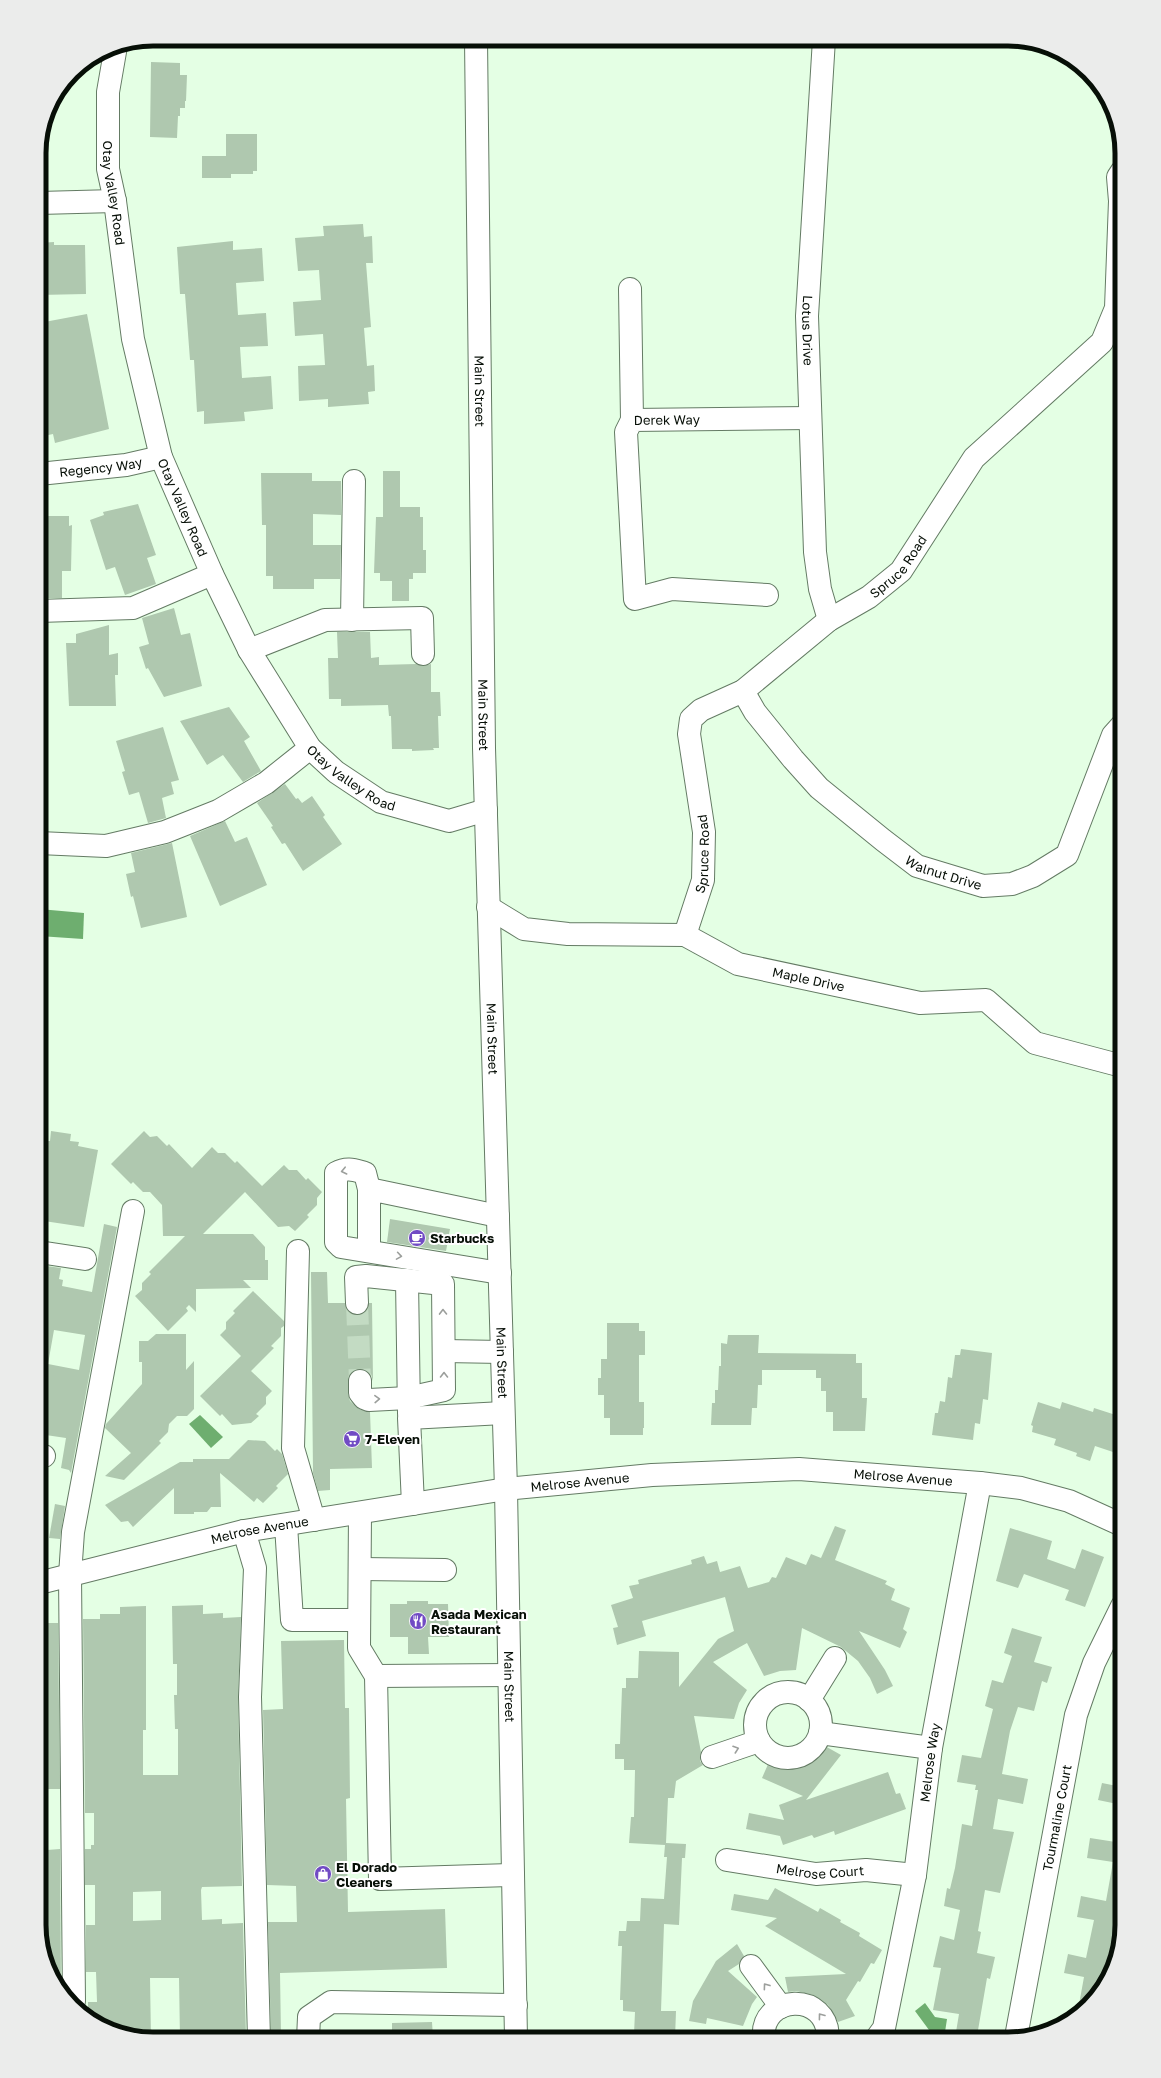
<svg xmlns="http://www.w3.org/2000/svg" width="1161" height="2078" viewBox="0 0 1161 2078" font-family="'Golos Text',sans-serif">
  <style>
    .water { fill: #6eae6f }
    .building { fill: #afc8af; fill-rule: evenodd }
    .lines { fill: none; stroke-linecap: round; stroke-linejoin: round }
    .minor-tunnel { stroke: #c3dbc3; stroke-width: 22; stroke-dasharray: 22 11; stroke-linecap: butt }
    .minor-casing { stroke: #647b64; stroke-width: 24 }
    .major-casing { stroke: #647b64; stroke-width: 24 }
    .minor { stroke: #fff; stroke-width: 22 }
    .major { stroke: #fff; stroke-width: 22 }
    .oneway { stroke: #9c9f9c }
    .labels { text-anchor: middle; stroke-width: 4; stroke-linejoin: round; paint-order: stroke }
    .street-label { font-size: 13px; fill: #070f07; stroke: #fff }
    .poi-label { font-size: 13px; font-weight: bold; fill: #070f07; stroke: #fff; text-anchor: start }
    .rim { fill: none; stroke: #070f07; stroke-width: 5 }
  </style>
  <rect width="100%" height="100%" fill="#e4ffe4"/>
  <g class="water">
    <polygon points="39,909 84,913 83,939 39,936"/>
    <polygon points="200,1415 223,1437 211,1448 189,1424"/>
    <polygon points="925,2003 935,2017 947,2019 945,2032 929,2030 915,2011"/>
  </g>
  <g class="building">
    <polygon points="151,62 180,63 180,75 187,75 186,101 185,101 185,108 180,108 180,116 178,116 177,138 150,137"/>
    <polygon points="226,134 257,134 257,171 253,171 253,174 231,174 231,178 202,178 202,156 226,156"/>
    <polygon points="363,224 364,237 372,236 373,263 366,263 371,327 364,328 367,366 374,365 375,391 368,392 369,404 328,407 328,399 299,401 298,366 325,365 323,334 295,336 293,302 321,300 319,270 298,271 295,238 324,236 323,226"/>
    <polygon points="233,241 233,250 262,248 264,281 236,283 238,315 266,313 268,346 240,347 242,378 271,376 273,409 244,412 245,421 204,424 204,411 197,412 194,360 190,360 185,294 180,294 177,247"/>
    <polygon points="54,242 54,245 85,245 86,294 39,295 39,243"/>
    <polygon points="87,314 109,429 55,443 53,434 39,437 39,323"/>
    <polygon points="383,471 400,471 400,507 420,507 420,517 423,517 423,550 426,550 426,573 413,573 413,579 409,579 409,601 392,601 392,581 380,581 380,573 374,573 376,517 383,517"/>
    <polygon points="261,473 312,473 312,481 341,481 341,515 313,514 313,545 341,545 340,579 314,579 314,589 273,589 273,576 266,576 266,525 262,525"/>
    <polygon points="138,504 156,555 147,558 156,584 125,595 115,567 106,570 90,520 104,515 103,512"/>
    <polygon points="39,516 69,516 69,526 72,525 71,571 62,571 62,598 39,598"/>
    <polygon points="174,608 181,635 190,633 202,686 164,697 148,668 146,669 139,647 149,644 142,618"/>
    <polygon points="109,625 109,655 118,653 118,675 115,675 116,706 69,706 66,643 76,643 76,634"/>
    <polygon points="337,632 370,632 371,658 379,657 379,665 416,664 423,666 431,664 431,692 440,692 441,716 438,716 439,748 433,748 434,750 412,751 412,749 392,749 391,716 389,716 388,705 341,706 341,699 329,699 328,658 338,658"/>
    <polygon points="229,707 250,737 244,741 261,771 243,782 223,755 207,765 180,721"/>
    <polygon points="163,727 179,780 171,782 174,794 162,798 166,818 148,823 139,792 129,795 122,772 125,771 116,741"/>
    <polygon points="285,784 296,799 298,798 302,803 312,796 325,815 323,817 342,844 303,871 285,843 282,844 271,827 273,826 257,803"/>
    <polygon points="225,821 235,842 247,837 267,885 220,906 190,836"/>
    <polygon points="172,843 187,917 141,928 133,896 131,897 126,874 135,872 131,853"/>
    <polygon points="51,1131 71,1134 70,1141 79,1142 78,1146 98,1150 84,1227 44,1221 48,1194 39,1193 39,1184 47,1141 50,1141"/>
    <polygon points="144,1131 150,1137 157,1136 167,1146 169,1144 192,1168 212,1147 218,1153 225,1153 235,1163 237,1161 262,1186 284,1165 289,1170 297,1170 306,1180 308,1178 322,1192 317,1198 317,1205 307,1215 309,1217 295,1231 289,1226 278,1227 245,1192 203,1234 253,1234 265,1247 265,1260 268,1260 268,1280 243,1280 251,1288 196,1289 196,1312 189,1305 186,1308 188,1311 168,1331 135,1296 142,1290 142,1283 151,1274 149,1272 185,1236 163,1236 162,1205 150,1192 143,1192 133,1182 131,1184 111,1164"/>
    <polygon points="390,1219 450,1229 446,1251 387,1242"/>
    <path d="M 104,1224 L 117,1227 L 71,1473 L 69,1470 L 61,1468 L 66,1438 L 39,1434 L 39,1265 L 61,1268 L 59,1279 L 63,1280 L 62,1286 L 92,1292 ZM 54,1330 L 85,1335 L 79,1370 L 48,1364 Z"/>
    <polygon points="311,1272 327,1272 328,1303 345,1303 347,1310 351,1314 357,1315 364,1313 369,1303 372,1303 373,1381 371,1374 366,1370 360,1369 353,1370 349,1375 348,1381 348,1393 350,1401 359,1409 370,1412 372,1468 330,1469 330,1490 318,1491 313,1473"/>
    <polygon points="253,1291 284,1321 284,1326 281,1328 281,1336 271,1346 274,1348 251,1371 272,1391 266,1397 266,1404 256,1414 259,1416 251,1423 232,1425 222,1414 220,1416 200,1396 241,1356 220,1335 226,1329 226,1322 235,1313 233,1311"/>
    <polygon points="607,1323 639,1323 639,1331 645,1331 645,1355 639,1355 639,1402 644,1402 644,1428 643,1428 643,1435 610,1435 610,1418 604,1418 604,1395 598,1395 598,1378 601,1378 601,1359 607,1359"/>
    <polygon points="156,1334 186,1334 186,1370 194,1361 194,1409 187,1416 177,1416 169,1424 168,1432 159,1441 161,1443 124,1480 105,1476 131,1453 105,1428 106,1424 142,1384 142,1362 139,1362 139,1341 148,1341"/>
    <polygon points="728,1335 759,1335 758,1353 856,1354 856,1363 862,1363 862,1398 867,1398 865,1431 833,1431 833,1412 826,1412 826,1391 821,1391 821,1378 816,1378 816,1370 762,1370 762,1385 758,1385 757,1408 752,1408 751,1425 711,1425 712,1403 715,1403 715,1390 718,1390 719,1366 721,1366 721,1343 727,1344"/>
    <polygon points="961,1349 992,1353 988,1400 983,1399 980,1424 975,1423 973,1440 932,1435 935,1413 938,1413 940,1401 945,1402 948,1377 952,1378 955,1355 960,1355"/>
    <polygon points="1038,1402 1060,1409 1062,1402 1093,1412 1094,1408 1122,1417 1122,1455 1095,1446 1090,1461 1076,1456 1077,1453 1054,1445 1056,1439 1032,1432 1033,1426 1031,1425"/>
    <polygon points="248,1440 265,1441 275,1451 277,1449 282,1454 288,1474 276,1486 278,1488 263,1503 257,1498 254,1502 220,1473 221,1507 211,1507 207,1512 194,1512 194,1514 174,1514 174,1488 133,1527 128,1521 121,1522 105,1505 180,1462 193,1462 193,1459 229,1459"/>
    <polygon points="55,1504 65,1506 60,1539 49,1538"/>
    <polygon points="835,1526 846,1530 835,1560 887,1581 885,1584 895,1589 891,1600 910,1608 903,1629 907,1632 900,1648 859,1631 885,1670 893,1686 877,1694 870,1678 858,1661 841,1647 802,1628 796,1670 780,1671 764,1676 747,1643 713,1662 747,1690 739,1703 734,1719 694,1716 701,1752 700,1761 703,1765 676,1781 674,1798 668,1798 666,1843 686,1844 685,1858 682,1858 679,1925 664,1924 661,2011 676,2011 675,2039 658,2039 658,2035 634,2034 635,2012 623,2011 623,2000 620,2000 622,1946 618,1946 619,1931 626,1931 627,1921 640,1921 641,1898 664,1899 667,1857 664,1857 665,1845 629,1843 631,1817 634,1817 635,1770 624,1770 624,1759 615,1759 615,1744 620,1744 622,1688 626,1688 626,1678 638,1678 639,1651 679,1652 679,1687 718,1639 734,1631 725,1597 642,1621 646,1636 617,1645 613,1628 618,1627 611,1605 633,1598 629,1586 639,1584 638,1580 692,1564 691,1560 704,1556 707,1564 717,1561 720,1572 740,1566 748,1588 769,1582 772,1577 776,1578 786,1557 806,1565 811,1554 821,1558"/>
    <polygon points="1010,1528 1052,1541 1047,1559 1075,1569 1082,1549 1104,1557 1085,1607 1065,1600 1069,1590 1024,1574 1018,1588 996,1581"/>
    <polygon points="407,1601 428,1601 428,1604 448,1604 449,1637 428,1637 429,1654 408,1654 408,1637 390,1637 390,1604 407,1604"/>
    <path d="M 203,1605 L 203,1614 L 223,1613 L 223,1618 L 241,1617 L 238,1697 L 242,1886 L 202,1887 L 201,1890 L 202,1920 L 222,1919 L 222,1924 L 243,1923 L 246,2036 L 244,2036 L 244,2039 L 180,2038 L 179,1978 L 150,1978 L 151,2039 L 146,2039 L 88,2018 L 88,2002 L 97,2002 L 96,1972 L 86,1972 L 86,1925 L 95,1925 L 95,1885 L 85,1885 L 85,1849 L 91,1849 L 91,1845 L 94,1845 L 94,1813 L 85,1813 L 83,1619 L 100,1619 L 100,1614 L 120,1614 L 120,1607 L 146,1606 L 146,1730 L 143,1730 L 143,1775 L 178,1775 L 178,1729 L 175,1729 L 174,1695 L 177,1695 L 177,1664 L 173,1664 L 172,1606 ZM 161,1891 L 161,1920 L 133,1921 L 133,1892 Z"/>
    <polygon points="40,1623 58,1623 60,1789 45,1789 45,1693 41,1694"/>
    <polygon points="1012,1628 1042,1637 1034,1662 1052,1667 1047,1683 1042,1681 1034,1711 1018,1707 1010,1731 1002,1774 1028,1779 1023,1804 998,1799 993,1829 1014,1832 1000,1893 985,1890 978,1931 981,1932 977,1953 995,1957 990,1979 987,1978 977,2036 956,2032 959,2014 933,2010 941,1968 933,1967 940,1936 954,1940 960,1910 944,1906 947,1888 950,1889 955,1868 962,1824 972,1826 978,1790 975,1790 976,1785 957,1782 962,1755 981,1758 993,1709 985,1706 992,1680 1003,1683 1012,1656 1004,1653"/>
    <polygon points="344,1640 345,1708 349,1708 350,1798 346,1799 348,1912 445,1909 447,1968 280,1973 281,2035 271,2035 268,1922 297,1922 296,1886 267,1885 263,1710 283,1709 281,1641"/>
    <polygon points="825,1746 841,1755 806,1800 888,1772 896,1794 900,1793 906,1809 835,1835 834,1831 814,1838 812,1835 783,1845 780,1836 746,1829 749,1813 784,1820 779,1805 803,1796 762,1778 769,1762 784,1768 799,1765 811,1761 820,1754"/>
    <polygon points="1102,1783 1122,1787 1122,1805 1098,1800"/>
    <polygon points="1090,1838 1122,1843 1122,1925 1119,1925 1112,1957 1103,1988 1078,2010 1084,1977 1064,1973 1068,1954 1086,1958 1094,1920 1077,1917 1081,1896 1106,1901 1113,1862 1087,1858"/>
    <polygon points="60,1849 61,1988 51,1975 48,1966 47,1850"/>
    <polygon points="775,1888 818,1912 820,1908 841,1920 840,1922 860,1933 859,1936 882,1950 874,1964 871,1963 860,1982 858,1981 846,2000 855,2016 838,2022 828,2005 813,1995 796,1991 788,1992 785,1977 846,1974 765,1926 777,1918 731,1910 734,1894 768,1900"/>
    <polygon points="737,1944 744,1956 739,1964 728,1971 757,1997 752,2004 743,2026 707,2018 706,2024 689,2021 693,2001 716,1961"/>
    <polygon points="432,2022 433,2039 392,2039 392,2023"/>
  </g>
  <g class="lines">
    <polyline class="minor-tunnel" points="357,1303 360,1381"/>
    <g class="minor-casing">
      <g id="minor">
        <path id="s1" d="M 824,39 L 807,316 L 815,552 L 820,589 L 829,620"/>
        <path id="s2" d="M 116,46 L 108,92 L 108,169 L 115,201 L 133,339 L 161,457 L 212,574 L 249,650 L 310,748 L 336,772 L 381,802 L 449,821 L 486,810"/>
        <polyline points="39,203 115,201"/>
        <polyline points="630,289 632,420"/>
        <path id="s3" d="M 39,474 L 126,465 L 161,457"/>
        <path id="s4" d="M 767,595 L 672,589 L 635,599 L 626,432 L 632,420 L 810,418"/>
        <polyline points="39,611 133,608 212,574"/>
        <polyline points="352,620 354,481"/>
        <polyline points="249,650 325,620 422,618 423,654"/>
        <path id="s5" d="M 743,691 L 755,712 L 793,759 L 819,788 L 883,840 L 917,866 L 983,886 L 1012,884 L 1033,876 L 1067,855 L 1113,735 L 1122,725"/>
        <polyline points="39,843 106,846 165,832 218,811 266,783 310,748"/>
        <path id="s6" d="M 488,907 L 524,929 L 568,934 L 685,935 L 738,964 L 920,1003 L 986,1000 L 1035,1043 L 1122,1066"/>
        <path id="s7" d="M 685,935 L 703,880 L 704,832 L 691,747 L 689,734 L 691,719 L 701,710 L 743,691 L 829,620 L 869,597 L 901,571 L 974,458 L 1102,342 L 1116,308 L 1120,201 L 1118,177 L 1122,171"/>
        <path d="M 369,1189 L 365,1173 C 354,1170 347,1167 336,1173 L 336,1242 L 341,1247 L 500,1273"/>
        <polyline points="298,1251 293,1448 314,1520"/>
        <polyline points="369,1251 369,1189 498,1216"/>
        <polyline points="39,1252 85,1259"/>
        <polyline points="407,1280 409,1413"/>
        <polyline points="357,1303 356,1277 366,1276 443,1284 444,1390 408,1398 369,1400 364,1398 360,1393 360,1381"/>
        <polyline points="444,1351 502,1352"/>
        <polyline points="39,1455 44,1456"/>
        <polyline points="413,1504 409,1418 503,1413"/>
        <polyline points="360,1513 359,1648 376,1676 380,1879 513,1875"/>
        <polyline points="286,1525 292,1620 359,1620"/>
        <polyline points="244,1531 255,1568 250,1697 259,2039"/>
        <polyline points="360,1569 445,1570"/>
        <path id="s8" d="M 39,1583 L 244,1531 L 506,1489 L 652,1475 L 799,1469 L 980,1483 L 1021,1488 L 1069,1501 L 1122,1525"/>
        <polyline points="376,1676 509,1675"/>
        <circle cx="788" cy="1725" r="33"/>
        <polyline points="809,1700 835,1658"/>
        <polyline points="820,1733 931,1748"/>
        <polyline points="712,1757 759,1741"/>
        <path id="s9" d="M 727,1860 L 816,1874 L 866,1870 L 915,1875"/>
        <polyline points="751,1966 781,2007"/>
        <polyline points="74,2001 70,1575 73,1532 133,1211"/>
        <path id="s10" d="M 1016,2037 L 1076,1715 L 1094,1663 L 1122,1606"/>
        <polyline points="308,2039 309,2017 331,2002 516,2005"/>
        <path d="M 764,2039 C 759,1994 829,1990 828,2039"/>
        <path id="s11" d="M 876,2039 L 884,2028 L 915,1875 L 931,1748 L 980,1483"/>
      </g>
    </g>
    <g class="major-casing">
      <g id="major">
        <path id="s12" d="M 476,39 L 484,748 L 506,1489 L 516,2039"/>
      </g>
    </g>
    <use href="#minor" class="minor"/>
    <use href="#major" class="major"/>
  </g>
  <defs><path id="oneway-chevron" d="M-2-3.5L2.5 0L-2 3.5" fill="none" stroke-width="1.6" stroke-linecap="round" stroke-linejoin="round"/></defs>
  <g class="oneway">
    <use href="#oneway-chevron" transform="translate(344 1171) rotate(167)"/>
    <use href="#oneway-chevron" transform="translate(399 1256) rotate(9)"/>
    <use href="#oneway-chevron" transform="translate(443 1312) rotate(-91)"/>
    <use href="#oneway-chevron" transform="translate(444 1375) rotate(-90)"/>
    <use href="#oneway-chevron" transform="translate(377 1399) rotate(-2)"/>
    <use href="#oneway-chevron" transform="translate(736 1749) rotate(-19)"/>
    <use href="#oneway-chevron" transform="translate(766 1986) rotate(-126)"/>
    <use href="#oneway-chevron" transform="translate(821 2016) rotate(-127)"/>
  </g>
  <defs>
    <g id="cafe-disc" transform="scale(0.9)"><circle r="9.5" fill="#714bc4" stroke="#fff"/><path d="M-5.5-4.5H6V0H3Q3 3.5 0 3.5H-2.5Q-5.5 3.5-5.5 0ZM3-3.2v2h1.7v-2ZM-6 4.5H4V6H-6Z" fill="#fff"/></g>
    <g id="supermarket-disc" transform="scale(0.9)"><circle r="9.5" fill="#714bc4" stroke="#fff"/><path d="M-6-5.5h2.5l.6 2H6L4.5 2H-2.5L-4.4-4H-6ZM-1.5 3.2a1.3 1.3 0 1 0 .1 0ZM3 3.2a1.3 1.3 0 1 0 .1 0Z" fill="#fff"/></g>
    <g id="restaurant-disc" transform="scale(0.9)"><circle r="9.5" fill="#714bc4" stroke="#fff"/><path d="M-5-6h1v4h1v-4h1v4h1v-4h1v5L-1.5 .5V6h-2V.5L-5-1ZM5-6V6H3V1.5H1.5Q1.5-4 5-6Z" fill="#fff"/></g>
    <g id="shop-disc" transform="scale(0.9)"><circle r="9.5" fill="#714bc4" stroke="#fff"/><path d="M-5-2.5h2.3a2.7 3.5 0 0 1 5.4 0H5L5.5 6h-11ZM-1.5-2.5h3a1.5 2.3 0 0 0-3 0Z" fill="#fff"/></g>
  </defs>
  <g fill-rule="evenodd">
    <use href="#cafe-disc" x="417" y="1238"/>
    <use href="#supermarket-disc" x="352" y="1439"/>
    <use href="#restaurant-disc" x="418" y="1621"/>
    <use href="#shop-disc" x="323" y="1874"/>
  </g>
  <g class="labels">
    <g class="street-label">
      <text dy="5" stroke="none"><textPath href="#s2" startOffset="148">Otay Valley Road</textPath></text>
      <text dy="5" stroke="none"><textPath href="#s1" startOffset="292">Lotus Drive</textPath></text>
      <text dy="5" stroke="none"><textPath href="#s12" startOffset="352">Main Street</textPath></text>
      <text dy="5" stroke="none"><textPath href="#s4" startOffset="349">Derek Way</textPath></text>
      <text dy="5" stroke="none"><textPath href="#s3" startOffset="62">Regency Way</textPath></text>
      <text dy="5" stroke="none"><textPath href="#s2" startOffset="472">Otay Valley Road</textPath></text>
      <text dy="5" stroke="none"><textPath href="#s7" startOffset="480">Spruce Road</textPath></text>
      <text dy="5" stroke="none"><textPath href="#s12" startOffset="676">Main Street</textPath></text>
      <text dy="5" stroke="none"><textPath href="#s2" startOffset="796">Otay Valley Road</textPath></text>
      <text dy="5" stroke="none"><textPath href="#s7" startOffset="84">Spruce Road</textPath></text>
      <text dy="5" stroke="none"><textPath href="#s5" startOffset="276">Walnut Drive</textPath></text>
      <text dy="5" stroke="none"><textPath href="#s6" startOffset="336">Maple Drive</textPath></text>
      <text dy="5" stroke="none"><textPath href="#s12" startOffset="1000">Main Street</textPath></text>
      <text dy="5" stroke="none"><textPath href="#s12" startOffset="1324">Main Street</textPath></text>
      <text dy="5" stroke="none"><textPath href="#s8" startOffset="875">Melrose Avenue</textPath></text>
      <text dy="5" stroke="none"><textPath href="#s8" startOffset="551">Melrose Avenue</textPath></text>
      <text dy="5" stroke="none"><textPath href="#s8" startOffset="227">Melrose Avenue</textPath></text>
      <text dy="5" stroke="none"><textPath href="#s12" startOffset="1648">Main Street</textPath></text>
      <text dy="5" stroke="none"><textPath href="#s11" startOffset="283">Melrose Way</textPath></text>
      <text dy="5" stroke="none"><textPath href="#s10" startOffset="223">Tourmaline Court</textPath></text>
      <text dy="5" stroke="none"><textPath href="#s9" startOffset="94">Melrose Court</textPath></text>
    </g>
    <g class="poi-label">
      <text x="430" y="1243">Starbucks</text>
      <text x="365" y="1444">7-Eleven</text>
      <text x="431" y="1619">Asada Mexican<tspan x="431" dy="15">Restaurant</tspan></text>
      <text x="336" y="1872">El Dorado<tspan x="336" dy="15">Cleaners</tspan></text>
    </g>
  </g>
  <path d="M0 0H1161V2078H0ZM153 46H1008A107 107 0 0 1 1115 153V1925A107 107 0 0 1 1008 2032H153A107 107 0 0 1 46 1925V153A107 107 0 0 1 153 46Z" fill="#ebeceb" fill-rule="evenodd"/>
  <path class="rim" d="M153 46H1008A107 107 0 0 1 1115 153V1925A107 107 0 0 1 1008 2032H153A107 107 0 0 1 46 1925V153A107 107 0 0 1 153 46Z"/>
</svg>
